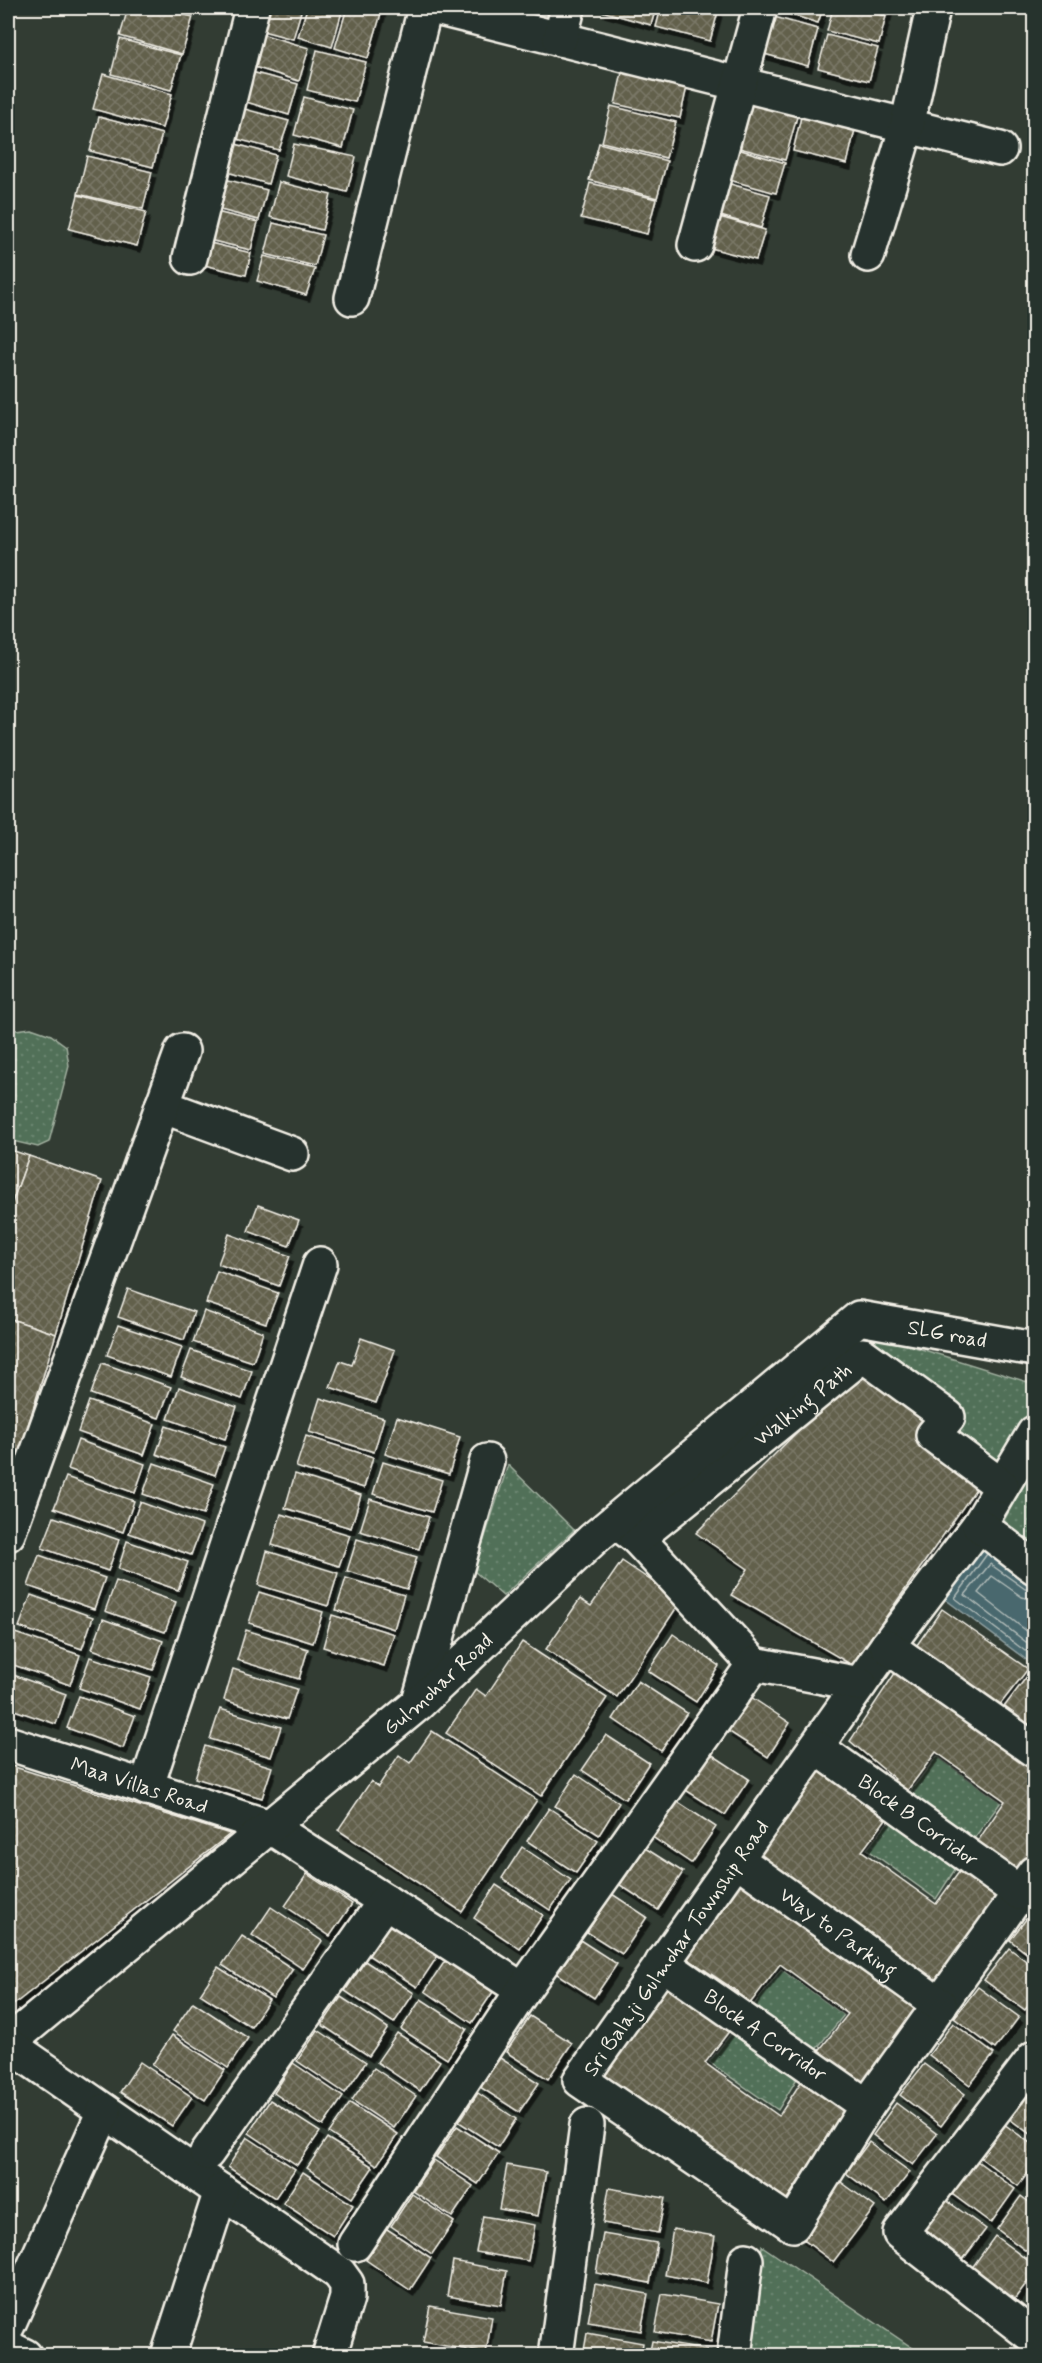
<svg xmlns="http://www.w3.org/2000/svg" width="1042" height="2363" viewBox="0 0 1042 2363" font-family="Mynerve,sans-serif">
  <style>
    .green { fill: url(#green-dots); stroke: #a2b0a0; stroke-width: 1.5 }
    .water { fill: #48676e; stroke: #8d9e9f; stroke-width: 1.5 }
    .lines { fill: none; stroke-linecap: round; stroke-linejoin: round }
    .shore { stroke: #afbab7; stroke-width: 1.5 }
    .building { fill: url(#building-cross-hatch); stroke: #f4f1e8; stroke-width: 1.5; filter: url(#shadow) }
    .street-casing { stroke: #f4f1e8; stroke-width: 38 }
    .street { stroke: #26332d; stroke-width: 33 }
    .labels { text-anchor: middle; stroke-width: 6; stroke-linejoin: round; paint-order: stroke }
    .street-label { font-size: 21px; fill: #f4f1e8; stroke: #26332d }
  </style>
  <defs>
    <pattern id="green-dots" width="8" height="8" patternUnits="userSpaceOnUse" patternTransform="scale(1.5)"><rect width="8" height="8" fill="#517058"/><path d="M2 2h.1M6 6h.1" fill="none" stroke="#6b8570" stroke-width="1.8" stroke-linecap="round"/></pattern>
    <pattern id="building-cross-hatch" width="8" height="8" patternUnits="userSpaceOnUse" patternTransform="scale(1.5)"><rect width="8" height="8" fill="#62604c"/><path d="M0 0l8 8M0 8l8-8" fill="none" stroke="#797766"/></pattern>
    <filter id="shadow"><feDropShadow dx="3.5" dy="6" stdDeviation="0" flood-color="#0009"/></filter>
  </defs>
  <rect width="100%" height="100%" fill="#323c33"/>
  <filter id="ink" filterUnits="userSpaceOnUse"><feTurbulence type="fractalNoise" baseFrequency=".0167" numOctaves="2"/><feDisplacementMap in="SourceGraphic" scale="12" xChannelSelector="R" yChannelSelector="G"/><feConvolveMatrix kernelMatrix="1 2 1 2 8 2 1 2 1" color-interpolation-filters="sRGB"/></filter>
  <g filter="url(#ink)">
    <g class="green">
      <polygon points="31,1028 51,1035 66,1046 69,1066 49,1142 38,1147 8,1140 8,1031"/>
      <polygon points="863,1331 1034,1384 1034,1409 994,1476 855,1345"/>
      <polygon points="508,1465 574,1530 503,1596 474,1571"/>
      <polygon points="1034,1465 1034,1549 1001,1526"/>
      <polygon points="937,1756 1001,1802 967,1848 901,1803"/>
      <polygon points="897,1810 963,1857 936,1899 867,1849"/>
      <polygon points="781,1969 844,2015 809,2058 746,2015"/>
      <polygon points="740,2022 804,2067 778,2110 709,2062"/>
      <polygon points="762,2246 923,2355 748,2356"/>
    </g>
    <polygon class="water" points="987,1543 1034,1579 1034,1652 1028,1661 945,1599"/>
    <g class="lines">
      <g class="shore">
        <polyline points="987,1554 955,1598 1025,1651 1034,1649"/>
        <polyline points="1034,1591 1025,1589 990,1564 965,1595 1026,1642 1034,1642"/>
        <polyline points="1034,1600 1022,1597 992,1576 978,1593 1028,1632 1034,1633"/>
      </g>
    </g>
    <g class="building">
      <polygon points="128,8 159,8 193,17 182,54 120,36"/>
      <polygon points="265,8 302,8 293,39 259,30"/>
      <polygon points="307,8 343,8 332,47 298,37"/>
      <polygon points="347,8 373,8 382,10 368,58 335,48"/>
      <polygon points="602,8 656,8 651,25 601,11"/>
      <polygon points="661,8 719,8 710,41 656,27"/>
      <polygon points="769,8 823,8 818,23"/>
      <polygon points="833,8 851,8 886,16 879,44 827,31"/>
      <polygon points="860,8 889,8 887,15"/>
      <polygon points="767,15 818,29 808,66 757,52"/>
      <polygon points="258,33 309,48 299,81 248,65"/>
      <polygon points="827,35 878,48 869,81 818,68"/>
      <polygon points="120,39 181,55 171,90 111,74"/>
      <polygon points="317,50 366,62 355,102 307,90"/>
      <polygon points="623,68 688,82 680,118 615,104"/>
      <polygon points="251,72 298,84 289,115 243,101"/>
      <polygon points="103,74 172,94 162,128 93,109"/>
      <polygon points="304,97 353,110 343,148 294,135"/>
      <polygon points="745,98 798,113 785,160 732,146"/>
      <polygon points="611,106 676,122 666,158 602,142"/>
      <polygon points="241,108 289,121 279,150 233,138"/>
      <polygon points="802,113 856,125 847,164 793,151"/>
      <polygon points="99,117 162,134 153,167 90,151"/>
      <polygon points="232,143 276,155 268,184 224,171"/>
      <polygon points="599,143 667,161 657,198 589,180"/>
      <polygon points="294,144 356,157 347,192 286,176"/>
      <polygon points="734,148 785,163 776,193 726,179"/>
      <polygon points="87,156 152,172 143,209 78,194"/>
      <polygon points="221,178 267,190 259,220 213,208"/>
      <polygon points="279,182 331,195 322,230 270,217"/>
      <polygon points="723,182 770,195 761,228 714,214"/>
      <polygon points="590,183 656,199 647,234 581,218"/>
      <polygon points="78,195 146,212 137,246 69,229"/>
      <polygon points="212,211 258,222 251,250 205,239"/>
      <polygon points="716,216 765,230 756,260 707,247"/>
      <polygon points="273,223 323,235 315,266 265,254"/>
      <polygon points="206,242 251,253 246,275 200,264"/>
      <polygon points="264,256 315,269 306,295 257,281"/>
      <polygon points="8,1149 29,1156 8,1214"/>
      <polygon points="29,1156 102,1181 56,1334 8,1318 8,1214"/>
      <polygon points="258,1205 299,1220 289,1246 248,1231"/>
      <polygon points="229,1234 290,1256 279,1286 218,1264"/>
      <polygon points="217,1271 278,1293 266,1323 206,1303"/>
      <polygon points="128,1289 194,1312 184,1340 118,1317"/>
      <polygon points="204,1311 263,1332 253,1362 193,1342"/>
      <polygon points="8,1318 56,1334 8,1491"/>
      <polygon points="118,1325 182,1347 171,1377 107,1355"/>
      <polygon points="361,1338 395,1350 376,1403 330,1387 340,1361 352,1365"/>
      <polygon points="191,1350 252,1371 242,1399 181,1377"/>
      <polygon points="867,1362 944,1417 980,1483 852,1665 731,1595 748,1569 696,1533"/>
      <polygon points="102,1363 171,1387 159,1418 91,1394"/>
      <polygon points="179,1387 237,1407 225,1439 168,1419"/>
      <polygon points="320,1398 384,1418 374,1452 309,1432"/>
      <polygon points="89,1401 155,1424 144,1455 78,1432"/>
      <polygon points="397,1417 460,1437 449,1474 385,1454"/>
      <polygon points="166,1426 225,1447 215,1475 156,1454"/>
      <polygon points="306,1436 373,1457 364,1488 296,1467"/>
      <polygon points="78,1440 145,1464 135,1493 68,1469"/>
      <polygon points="383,1462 442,1480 432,1512 373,1494"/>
      <polygon points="154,1463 214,1484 203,1515 143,1494"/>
      <polygon points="295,1474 361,1495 351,1528 285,1508"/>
      <polygon points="66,1477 134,1501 123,1532 54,1508"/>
      <polygon points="370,1499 429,1517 419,1549 360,1531"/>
      <polygon points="140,1502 202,1525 191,1555 129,1533"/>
      <polygon points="281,1514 350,1535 339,1566 272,1545"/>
      <polygon points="54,1517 119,1540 108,1571 42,1548"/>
      <polygon points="357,1539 417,1557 407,1589 347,1571"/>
      <polygon points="127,1541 188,1562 178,1590 118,1569"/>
      <polygon points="267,1551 338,1573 328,1606 258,1585"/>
      <polygon points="39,1555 105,1578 94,1609 28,1586"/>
      <polygon points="622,1561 681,1601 617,1697 546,1649 580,1599 591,1606"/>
      <polygon points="346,1578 404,1595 394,1629 336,1610"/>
      <polygon points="116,1581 176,1602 165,1632 105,1611"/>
      <polygon points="259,1592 323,1612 313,1643 249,1623"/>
      <polygon points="31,1595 93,1617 82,1649 19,1627"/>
      <polygon points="942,1609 1028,1669 995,1711 912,1652"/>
      <polygon points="332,1615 394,1634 384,1666 323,1647"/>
      <polygon points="103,1619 163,1641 153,1670 92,1649"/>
      <polygon points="246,1630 308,1649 299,1679 237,1660"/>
      <polygon points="15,1633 80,1655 70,1685 8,1663 8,1655"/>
      <polygon points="673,1634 719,1666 696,1702 648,1671"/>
      <polygon points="522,1642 607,1698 541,1796 446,1733 476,1689 486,1696"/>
      <polygon points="90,1657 151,1677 140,1709 79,1688"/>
      <polygon points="899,1667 1034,1762 1034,1853 1015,1881 971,1851 1005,1801 936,1752 862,1851 936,1904 967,1861 1008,1892 935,1989 753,1859 823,1767 870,1808 895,1779 850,1741"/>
      <polygon points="1034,1667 1034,1740 998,1715"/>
      <polygon points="233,1669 297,1689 287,1719 224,1700"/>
      <polygon points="8,1673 66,1694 56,1724 8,1708"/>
      <polygon points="638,1681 687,1713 661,1751 613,1719"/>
      <polygon points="79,1696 135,1716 123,1748 67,1728"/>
      <polygon points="751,1697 790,1723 768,1757 728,1731"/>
      <polygon points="220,1709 281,1727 271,1757 210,1739"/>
      <polygon points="432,1731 537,1800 462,1912 338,1830 371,1781 378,1787 399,1755 410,1763"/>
      <polygon points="606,1735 649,1763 625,1799 582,1770"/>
      <polygon points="205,1746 272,1767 262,1798 195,1778"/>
      <polygon points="708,1752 749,1779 725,1815 684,1789"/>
      <polygon points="8,1765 230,1834 8,2009"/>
      <polygon points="576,1774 619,1803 599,1835 555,1806"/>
      <polygon points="675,1800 716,1827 691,1863 651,1836"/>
      <polygon points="549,1808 598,1841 576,1873 527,1841"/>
      <polygon points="522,1847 571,1880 550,1910 502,1878"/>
      <polygon points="645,1848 683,1872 658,1910 620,1885"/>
      <polygon points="307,1874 352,1904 330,1936 285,1906"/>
      <polygon points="742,1876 920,2004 859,2090 813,2058 848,2014 780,1964 705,2063 779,2116 808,2071 852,2100 783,2205 602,2074 667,1984 713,2020 738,1992 684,1956"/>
      <polygon points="496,1885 543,1915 520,1949 474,1918"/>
      <polygon points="612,1894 647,1917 622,1954 587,1932"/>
      <polygon points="271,1907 322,1941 303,1969 252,1935"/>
      <polygon points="1034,1909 1034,1959 1010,1940"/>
      <polygon points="388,1919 439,1954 417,1987 365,1953"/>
      <polygon points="242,1936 293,1969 273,1998 222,1965"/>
      <polygon points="580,1940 617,1964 594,1998 557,1974"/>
      <polygon points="1009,1948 1034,1967 1034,1998 1025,2010 984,1980"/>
      <polygon points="449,1955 497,1986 472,2023 425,1991"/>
      <polygon points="365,1961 414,1993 394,2023 345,1991"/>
      <polygon points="218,1967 269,2000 251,2027 200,1994"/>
      <polygon points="978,1987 1019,2017 995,2049 954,2018"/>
      <polygon points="341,1997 388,2028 369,2056 322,2025"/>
      <polygon points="421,1999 467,2029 447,2059 401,2029"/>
      <polygon points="193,2002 248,2038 228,2068 173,2031"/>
      <polygon points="530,2016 572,2043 548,2079 506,2052"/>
      <polygon points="953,2023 994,2054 970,2085 929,2055"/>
      <polygon points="318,2030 366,2062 345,2093 297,2061"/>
      <polygon points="397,2033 440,2061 420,2091 377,2062"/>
      <polygon points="172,2035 225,2070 205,2100 152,2065"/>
      <polygon points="500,2058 539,2083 519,2112 480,2087"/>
      <polygon points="140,2062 192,2097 172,2126 120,2092"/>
      <polygon points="293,2063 343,2097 323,2126 274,2093"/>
      <polygon points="924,2064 965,2094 941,2126 900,2095"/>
      <polygon points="374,2068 416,2096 394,2128 352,2100"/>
      <polygon points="1032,2084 1034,2085 1034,2137 1007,2117"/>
      <polygon points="478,2093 516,2119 498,2147 459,2122"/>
      <polygon points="270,2100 320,2132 297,2165 249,2133"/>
      <polygon points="350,2103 398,2134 377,2165 329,2133"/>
      <polygon points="896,2103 937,2134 913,2165 873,2135"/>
      <polygon points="1000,2121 1034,2146 1034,2165 1018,2186 976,2154"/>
      <polygon points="457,2126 499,2153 478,2184 436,2157"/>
      <polygon points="247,2137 295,2169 275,2198 228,2167"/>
      <polygon points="327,2138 373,2167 352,2198 307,2168"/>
      <polygon points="869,2142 910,2172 886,2203 846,2173"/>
      <polygon points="973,2158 1015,2189 991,2223 948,2191"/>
      <polygon points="434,2160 473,2186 452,2217 413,2191"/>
      <polygon points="507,2165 546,2172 538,2216 499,2209"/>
      <polygon points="303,2172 353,2205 333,2236 283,2203"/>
      <polygon points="841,2182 875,2207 833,2262 800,2237"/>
      <polygon points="609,2188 665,2198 658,2233 603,2223"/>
      <polygon points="412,2194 454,2222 432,2254 391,2226"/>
      <polygon points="1021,2196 1034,2206 1034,2257 997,2229"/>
      <polygon points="943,2198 986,2229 961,2262 918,2230"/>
      <polygon points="483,2216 535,2225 528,2261 476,2252"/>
      <polygon points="387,2229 431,2258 410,2290 366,2260"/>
      <polygon points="673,2229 715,2236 707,2283 665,2275"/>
      <polygon points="603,2234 657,2243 650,2283 596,2273"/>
      <polygon points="995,2236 1034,2265 1034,2273 1013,2301 971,2269"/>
      <polygon points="453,2261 507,2271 501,2305 447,2296"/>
      <polygon points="595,2284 648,2294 641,2331 588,2322"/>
      <polygon points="662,2294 718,2304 711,2342 655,2332"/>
      <polygon points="430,2306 492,2317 486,2353 423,2342"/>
      <polygon points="587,2333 643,2343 641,2356 583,2356"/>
      <polygon points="652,2341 711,2351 710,2356 649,2356"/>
    </g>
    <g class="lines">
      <g class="street-casing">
        <g id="street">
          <polyline points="436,8 1000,149"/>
          <polyline points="560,39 568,8"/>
          <polyline points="695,245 760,8"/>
          <polyline points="868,255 907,126 932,13"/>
          <polyline points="190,258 252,8"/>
          <polyline points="352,298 425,8"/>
          <polyline points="162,1106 292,1154"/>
          <polyline points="1034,1433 979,1525 887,1646 580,2080 793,2225 867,2106 1034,1873"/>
          <polyline points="620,1525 637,1538 754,1664 860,1684"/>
          <polyline points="979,1525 1034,1567"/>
          <polyline points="8,1534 182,1051"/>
          <path id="s1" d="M 637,1538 L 863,1355 L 948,1417 L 933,1435 L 1002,1486"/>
          <polyline points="887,1646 1034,1750"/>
          <polyline points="419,1702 487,1461"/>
          <path id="s2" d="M 8,1743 L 270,1827 L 523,1990"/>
          <path id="s3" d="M 816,1747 L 1020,1893"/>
          <polyline points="146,1788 320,1264"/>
          <path id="s4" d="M 736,1859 L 940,2005"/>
          <path id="s5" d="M 662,1963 L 867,2106"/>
          <path id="s6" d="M 8,2043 L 419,1703 L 592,1540 L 859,1318 L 1034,1349"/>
          <polyline points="8,2044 339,2273 347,2284 347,2298 329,2356"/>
          <polyline points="1034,2058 900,2233 1031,2335 1034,2330"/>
          <polyline points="207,2153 385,1901"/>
          <polyline points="355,2244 523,1990 754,1664"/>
          <polyline points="8,2325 104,2111"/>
          <polyline points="8,2345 11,2349 25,2356"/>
          <polyline points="168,2356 221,2191"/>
          <polyline points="556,2356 587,2125"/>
          <polyline points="734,2356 746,2260"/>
        </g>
      </g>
      <use href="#street" class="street"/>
    </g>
  </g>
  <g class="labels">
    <g class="street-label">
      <text dy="7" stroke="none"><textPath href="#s6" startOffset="1208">SLG road</textPath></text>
      <text dy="7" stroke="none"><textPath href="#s1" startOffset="213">Walking Path</textPath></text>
      <text dy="7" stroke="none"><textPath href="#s6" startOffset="560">Gulmohar Road</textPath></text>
      <text dy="7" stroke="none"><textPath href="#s2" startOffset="138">Maa Villas Road</textPath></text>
      <text dy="7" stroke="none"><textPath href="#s3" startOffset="126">Block B Corridor</textPath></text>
      <text dy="7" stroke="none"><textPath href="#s4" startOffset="126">Way to Parking</textPath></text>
      <text transform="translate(676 1948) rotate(-55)" y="7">Sri Balaji Gulmohar Township Road</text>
      <text dy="7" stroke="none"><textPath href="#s5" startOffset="126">Block A Corridor</textPath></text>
    </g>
  </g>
  <rect width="1042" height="2363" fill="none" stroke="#26332d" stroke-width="30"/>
  <rect x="15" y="15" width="1012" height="2333" fill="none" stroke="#f4f1e8" stroke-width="2" filter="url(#ink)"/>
</svg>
